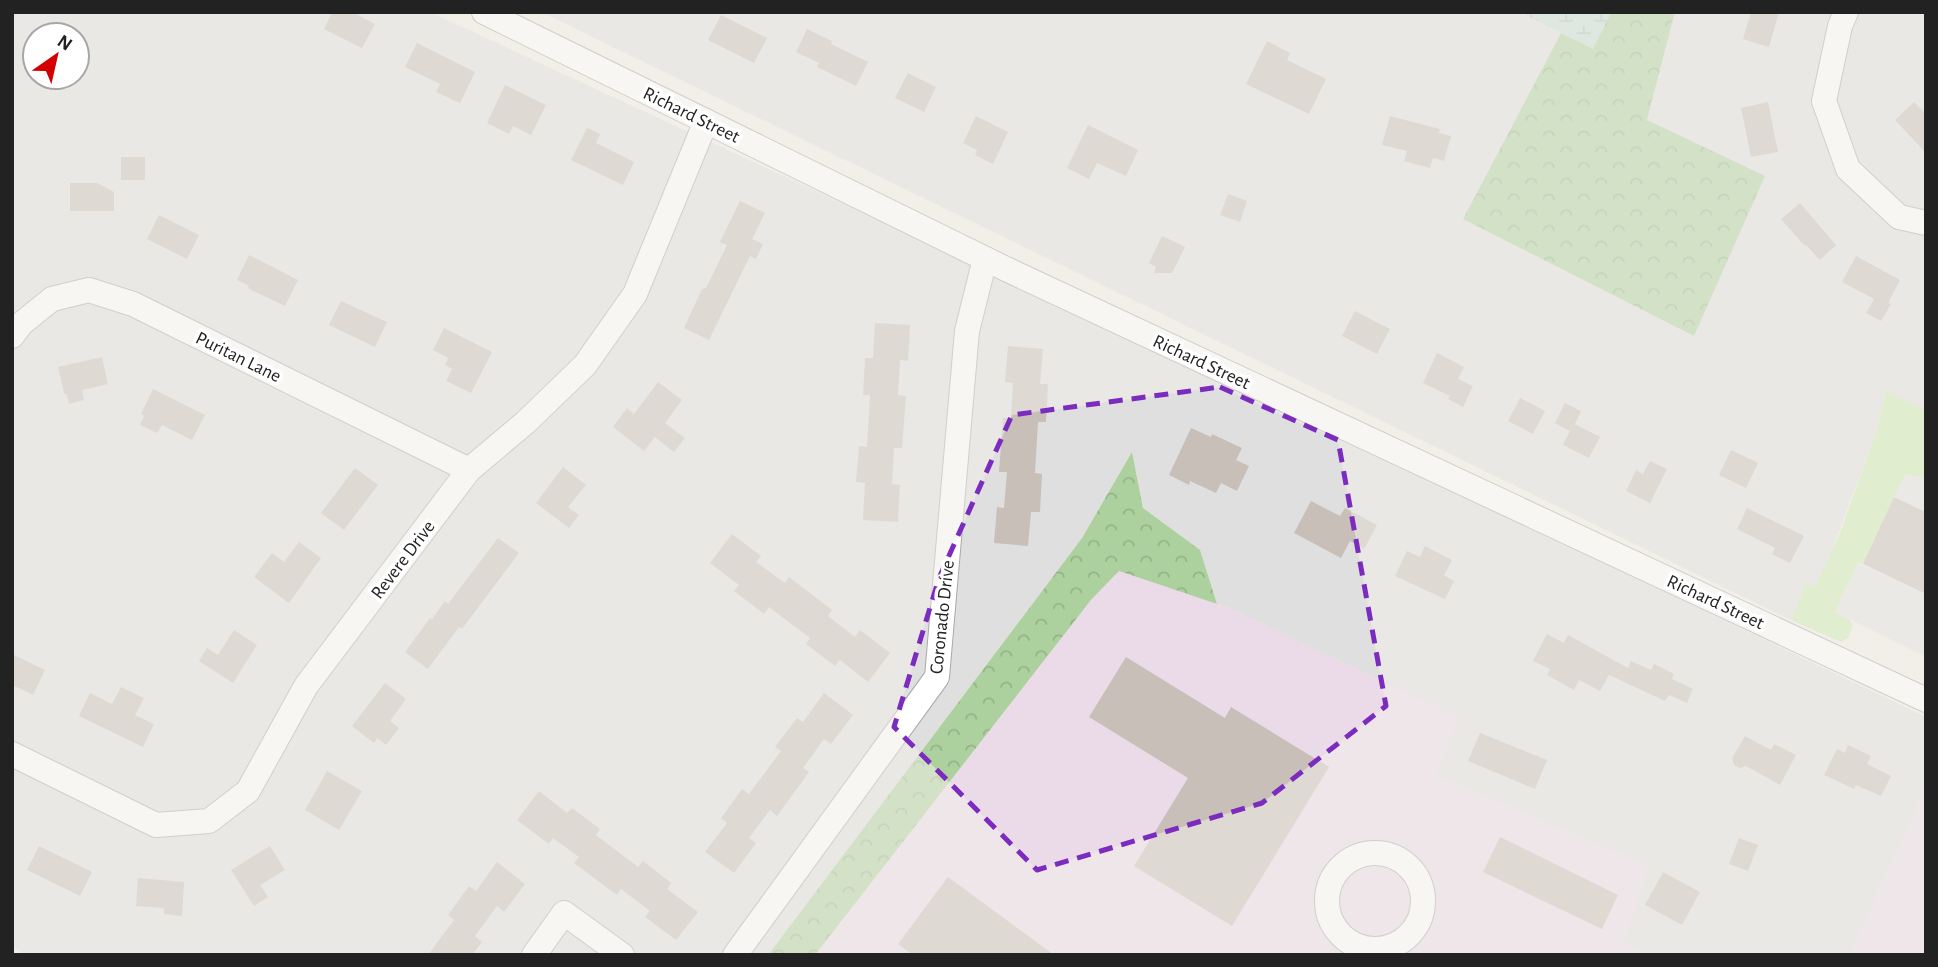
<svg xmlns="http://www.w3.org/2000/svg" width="1938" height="967" viewBox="0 0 1938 967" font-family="'Alegreya Sans',sans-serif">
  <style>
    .residential { fill: #e0dfdf; fill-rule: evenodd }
    .industrial { fill: #ebdbe8 }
    .grass { fill: #cdebb0 }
    .forest { fill: url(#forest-crowns) }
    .wetland { fill: url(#wetland-marsh) }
    .parking { fill: #e2e2e2 }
    .building { fill: #c7bfb8 }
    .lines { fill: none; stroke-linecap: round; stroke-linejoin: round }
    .minor-casing { stroke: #a9a9a9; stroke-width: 26 }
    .minor { stroke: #fff; stroke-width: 24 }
    .marked { fill: none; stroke: #7b2cbf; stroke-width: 5; stroke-dasharray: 14 9; stroke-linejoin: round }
    .labels { text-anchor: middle; stroke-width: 7; stroke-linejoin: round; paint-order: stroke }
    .street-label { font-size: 19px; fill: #222; stroke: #fff }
  </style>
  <defs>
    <pattern id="forest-crowns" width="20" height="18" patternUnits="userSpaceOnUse" patternTransform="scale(1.75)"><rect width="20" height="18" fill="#add19e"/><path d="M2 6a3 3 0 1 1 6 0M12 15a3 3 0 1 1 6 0" fill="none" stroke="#95b388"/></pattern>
    <pattern id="wetland-marsh" width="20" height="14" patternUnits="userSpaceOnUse" patternTransform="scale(1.75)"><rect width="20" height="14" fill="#c6e0d4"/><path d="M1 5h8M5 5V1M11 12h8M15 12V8" fill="none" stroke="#aac0b6"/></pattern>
  </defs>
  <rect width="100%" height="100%" fill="#f2efe9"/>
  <g class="residential">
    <path d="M 12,12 L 430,12 L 1180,360 L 1924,716 L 1926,718 L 1926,788 L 1850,955 L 1646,955 L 1623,944 L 1647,866 L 1434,775 L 1458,718 L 1229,608 L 1217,604 L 1200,551 L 1143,508 L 1132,453 L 1082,538 L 768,955 L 27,955 L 12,947 ZM 35,35 L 77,35 L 77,77 L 35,77 Z"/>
    <polygon points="541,12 1518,12 1561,33 1463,219 1647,120 1675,12 1926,12 1926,410 1886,392 1875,435 1827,564 1815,587 1806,585 1791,620"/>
  </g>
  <g class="industrial">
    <polygon points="1119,571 1229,608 1459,717 1434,775 1647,866 1623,944 1646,955 815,955 1091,600"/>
    <polygon points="1926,788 1926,955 1850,955"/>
  </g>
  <polygon class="grass" points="1886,391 1926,410 1926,478 1905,475 1863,564 1858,563 1835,612 1849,619 1853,625 1848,638 1841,642 1791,620 1806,584 1815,587 1840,533 1875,435"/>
  <g class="forest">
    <polygon points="1611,12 1675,12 1647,120 1765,176 1694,336 1463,219 1561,33 1593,48"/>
    <polygon points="1132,452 1143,508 1200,550 1217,604 1119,571 1091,600 815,955 768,955 1082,538"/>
  </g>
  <polygon class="wetland" points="1519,12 1611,12 1593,49"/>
  <g class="parking">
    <polygon points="1905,475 1926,478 1926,512 1894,497"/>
    <polygon points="1858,563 1926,594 1926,657 1835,612"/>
  </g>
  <g class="building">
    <polygon points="332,12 352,12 375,24 362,48 324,29"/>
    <polygon points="1751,12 1779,12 1769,47 1743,39"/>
    <polygon points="721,15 767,38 754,63 708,40"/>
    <polygon points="807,29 832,41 831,44 868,62 856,86 817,67 819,63 796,52"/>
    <polygon points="1267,41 1290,53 1287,60 1326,79 1309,114 1246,84"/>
    <polygon points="417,43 475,72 460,103 436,92 440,84 405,67"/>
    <polygon points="908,73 936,87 924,112 895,98"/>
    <polygon points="505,85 546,105 531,135 513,126 509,134 487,123"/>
    <polygon points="1768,102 1778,152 1751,157 1741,108"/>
    <polygon points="1914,102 1926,114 1926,153 1895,120"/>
    <polygon points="976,116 1008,132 993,164 975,155 977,150 963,143"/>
    <polygon points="1390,116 1440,129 1439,133 1451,136 1444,161 1433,158 1430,168 1404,161 1407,151 1382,145"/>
    <polygon points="1088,125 1138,150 1126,176 1097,163 1089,179 1067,168"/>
    <polygon points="587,128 600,134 596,143 634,162 623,185 571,160"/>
    <rect x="121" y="157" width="24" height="23"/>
    <polygon points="70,183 97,183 114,192 114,211 70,211"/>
    <polygon points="1228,194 1247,201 1240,222 1220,215"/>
    <polygon points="740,201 765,213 752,239 763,244 756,259 750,256 709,340 684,328 702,289 706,288 727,245 720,242"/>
    <polygon points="1800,203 1836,245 1820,260 1807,246 1804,245 1781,219"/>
    <polygon points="159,215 199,235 187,259 147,239"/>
    <polygon points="1162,236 1185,247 1172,273 1154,273 1156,267 1149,263"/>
    <polygon points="249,255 298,280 285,306 249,289 248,285 237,280"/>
    <polygon points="1856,256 1900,280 1888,303 1891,304 1881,321 1866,313 1874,299 1842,282"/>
    <polygon points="341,301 387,322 375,347 329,325"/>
    <polygon points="1355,311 1390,329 1377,354 1342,336"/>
    <polygon points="875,323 910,325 908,361 900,360 898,395 906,396 902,448 894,448 892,484 900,485 898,522 863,520 865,483 856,482 859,446 867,447 870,395 863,395 865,358 873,358"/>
    <polygon points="444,328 492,352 471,393 446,381 452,369 445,365 448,358 433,350"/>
    <polygon points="1008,346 1043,349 1040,384 1048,384 1046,422 1038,422 1035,473 1042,474 1040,512 1031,512 1028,546 994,543 997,507 1004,508 1007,472 999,472 1003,418 1011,418 1013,383 1005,382"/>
    <polygon points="1437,353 1464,367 1458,379 1473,386 1463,407 1448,399 1450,396 1423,383"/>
    <polygon points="102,357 108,384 82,390 84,400 69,404 67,395 64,393 58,367"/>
    <polygon points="658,382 682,400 665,423 685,438 674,452 655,437 644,451 613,427 627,408 634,414"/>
    <polygon points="153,389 205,415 192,440 162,425 157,433 140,425 144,416 141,414"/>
    <polygon points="1520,398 1545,411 1533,434 1508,421"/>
    <polygon points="1565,403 1581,411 1575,424 1600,437 1589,458 1563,445 1570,431 1555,423"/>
    <polygon points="1191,428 1211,437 1212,434 1242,448 1236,460 1249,466 1237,491 1221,483 1216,493 1190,481 1189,485 1169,475"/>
    <polygon points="1731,450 1758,463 1746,488 1719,475"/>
    <polygon points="1650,461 1667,469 1650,503 1626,491 1636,470 1643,474"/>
    <polygon points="563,467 586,485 568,507 579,515 569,528 536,503"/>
    <polygon points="355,468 378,485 344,530 321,513"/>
    <polygon points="1894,497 1926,512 1926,594 1863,564"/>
    <polygon points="1311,501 1340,516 1345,508 1377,525 1364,549 1350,541 1341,558 1294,533"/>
    <polygon points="1747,508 1804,536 1790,563 1772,554 1775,548 1737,529"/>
    <polygon points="732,534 761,556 756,562 785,583 789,577 832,610 828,616 855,637 860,630 890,653 868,682 840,660 835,666 806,644 810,638 769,607 764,614 734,591 739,585 710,563"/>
    <polygon points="498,538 519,553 462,629 459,627 428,669 405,652 430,618 432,619 445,601 448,604"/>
    <polygon points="299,542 321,558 289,603 254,577 272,553 284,562"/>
    <polygon points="1425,546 1452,560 1444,575 1454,581 1445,599 1395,576 1407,551 1420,557"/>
    <polygon points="234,630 257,645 233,683 199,661 207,648 218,655"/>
    <polygon points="1547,634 1564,643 1568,635 1628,668 1631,661 1651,670 1654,664 1674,674 1672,679 1693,689 1687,703 1669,695 1665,701 1609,675 1600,691 1579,680 1574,690 1547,675 1550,669 1533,661"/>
    <polygon points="12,654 45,670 33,695 12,685"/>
    <polygon points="1126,657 1225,718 1231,707 1329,767 1232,926 1134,866 1188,778 1089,717"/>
    <polygon points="385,683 406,699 390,721 399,728 386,745 377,738 374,743 352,726"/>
    <polygon points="121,687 144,698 135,715 154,724 143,747 79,716 90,693 112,704"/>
    <polygon points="824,693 853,715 831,744 824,739 803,768 809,772 777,816 770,810 749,838 756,843 734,873 705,852 727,823 721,818 742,789 749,794 781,751 775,747 797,718 803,722"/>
    <polygon points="1480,733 1547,760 1535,789 1468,761"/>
    <polygon points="1745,736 1771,750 1774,744 1796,755 1780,785 1746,766 1740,768 1734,765 1732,758"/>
    <polygon points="1848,745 1871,756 1867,764 1891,776 1881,796 1856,785 1854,789 1824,775 1837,749 1845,753"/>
    <polygon points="327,771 362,791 339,830 305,810"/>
    <polygon points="539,791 567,813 572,808 600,829 596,835 638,867 643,861 671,883 667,889 698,912 676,940 645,917 650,911 621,889 617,895 574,863 579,857 553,838 549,844 517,820"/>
    <polygon points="1500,837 1618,895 1602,929 1483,872"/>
    <polygon points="1739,838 1758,845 1748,871 1729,864"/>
    <polygon points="39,846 92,872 80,896 27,870"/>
    <polygon points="270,846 285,870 260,885 268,897 254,906 231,870"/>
    <polygon points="497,862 525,884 504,912 497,906 475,936 482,942 472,955 428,955 454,920 448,915 469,886 476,891"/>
    <polygon points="1663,872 1700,892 1682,925 1645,905"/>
    <polygon points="948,877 1054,955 913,955 898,944"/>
    <polygon points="138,878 184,882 182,916 164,914 164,908 136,906"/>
  </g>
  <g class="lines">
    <g class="minor-casing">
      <g id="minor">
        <polyline points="484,12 1006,269 1926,700"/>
        <polyline points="1846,12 1840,26 1824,101 1848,169 1899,217 1926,223"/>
        <polyline points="12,336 21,324 52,299 89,290 133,304 469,470"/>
        <polyline points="12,754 156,825 209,821 248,791 306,686 469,470 526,422 585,365 635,294 706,121"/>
        <circle cx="1375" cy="901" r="48"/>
        <polyline points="534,955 564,913 622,955"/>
        <polyline points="735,955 937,677 967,331 985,259"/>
      </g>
    </g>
    <use href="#minor" class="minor"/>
  </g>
  <path d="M0 0H1938V967H0ZM 1220,387 L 1338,440 L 1386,706 L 1262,803 L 1037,870 L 894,727 L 939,578 L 1012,415 Z" fill="#f2efe9" fill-opacity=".55" fill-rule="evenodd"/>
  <path class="marked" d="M 1220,387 L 1338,440 L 1386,706 L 1262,803 L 1037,870 L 894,727 L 939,578 L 1012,415 Z"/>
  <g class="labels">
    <g class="street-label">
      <text transform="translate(692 114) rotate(26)" y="7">Richard Street</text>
      <text transform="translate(239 356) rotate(26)" y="7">Puritan Lane</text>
      <text transform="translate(1202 361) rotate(25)" y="7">Richard Street</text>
      <text transform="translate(402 559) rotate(-53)" y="7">Revere Drive</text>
      <text transform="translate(1716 601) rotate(25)" y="7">Richard Street</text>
      <text transform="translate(941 617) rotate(-84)" y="7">Coronado Drive</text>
    </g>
  </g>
  <rect width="1938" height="967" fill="none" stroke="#222222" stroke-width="28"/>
  <g transform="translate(56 56) rotate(34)"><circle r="33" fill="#ffffff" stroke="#a7a7a7" stroke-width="2"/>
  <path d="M0-5L12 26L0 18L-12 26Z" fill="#d40000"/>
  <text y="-10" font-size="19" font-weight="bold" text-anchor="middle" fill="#222222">N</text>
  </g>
</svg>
